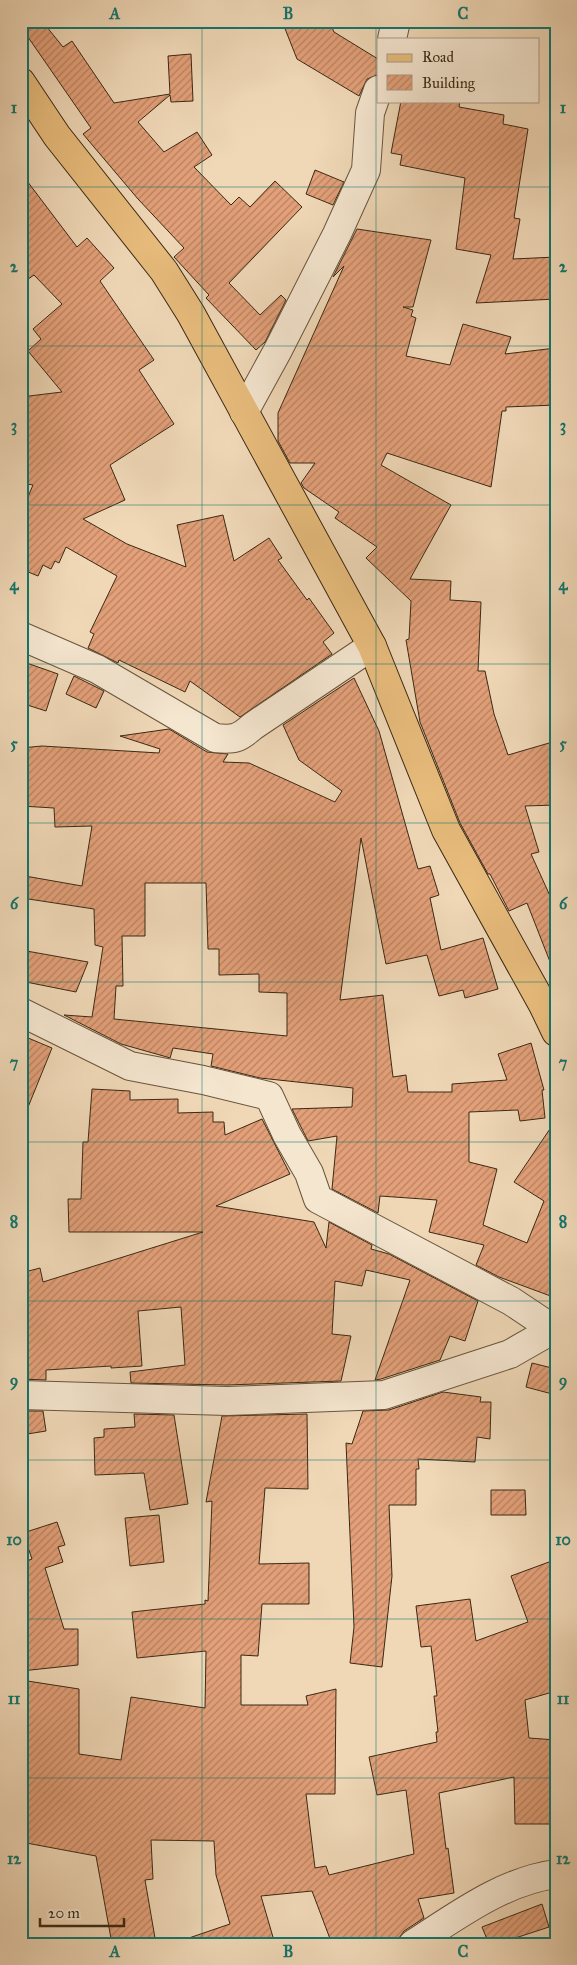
<svg xmlns="http://www.w3.org/2000/svg" width="577" height="1965" viewBox="0 0 577 1965" font-family="'IM FELL Great Primer',serif">
  <style>
    .building { fill: url(#building-hatch); stroke: #3a2914; fill-rule: evenodd }
    .lines { fill: none; stroke-linecap: round; stroke-linejoin: round }
    .minor-casing { stroke: #68553d; stroke-width: 30 }
    .major-casing { stroke: #3a2914; stroke-width: 30 }
    .minor { stroke: #f5e6d0; stroke-width: 28 }
    .major { stroke: #e8bc7c; stroke-width: 28 }
    .grid { fill: none; stroke: #0f766e; stroke-width: 1; stroke-opacity: 0.55 }
    .neatline { fill: none; stroke: #0f766e; stroke-width: 2 }
    .grid-label { font-size: 16px; text-anchor: middle; font-weight: bold; fill: #0f766e }
  </style>
  <defs>
    <pattern id="building-hatch" width="6" height="6" patternUnits="userSpaceOnUse" patternTransform="scale(1.25)"><rect width="6" height="6" fill="#e3a079"/><path d="M-1 1l2-2M0 6l6-6M5 7l2-2" fill="none" stroke="#b98262"/></pattern>
  </defs>
  <rect width="100%" height="100%" fill="#f0d8b7"/>
  <filter id="stains"><feTurbulence type="fractalNoise" baseFrequency=".004" numOctaves="4"/><feColorMatrix values="0 0 0 0 .2 0 0 0 0 .09 0 0 0 0 .02 0 0 0 .5 -.17"/></filter>
  <radialGradient id="worn" r=".72"><stop offset=".6" stop-color="#630" stop-opacity="0"/><stop offset="1" stop-color="#630" stop-opacity=".3"/></radialGradient>
  <g class="building">
    <polygon points="21,21 42,21 63,47 72,41 114,103 170,94 168,56 191,54 193,101 171,102 170,95 138,122 164,152 197,132 212,155 194,167 231,205 239,197 250,207 275,181 302,207 229,283 260,315 281,295 286,300 265,342 256,350 206,298 209,295 174,257 184,248 138,199 83,134 91,128 21,27"/>
    <polygon points="282,21 329,21 334,32 378,59 378,75 367,79 359,96 297,59"/>
    <polygon points="401,101 460,101 459,107 504,115 503,124 528,129 514,218 520,219 513,259 556,257 556,299 476,303 491,255 456,249 465,178 400,165 402,155 391,153"/>
    <polygon points="315,170 344,182 333,205 306,194"/>
    <polygon points="21,173 77,247 87,238 114,268 100,281 154,360 139,370 174,424 110,465 125,500 83,519 127,544 186,567 177,525 223,515 234,561 269,538 282,558 278,560 307,600 309,598 334,633 323,642 332,654 240,717 190,681 185,692 119,660 118,663 88,648 94,634 90,632 117,576 66,547 59,563 55,561 51,569 43,565 38,576 21,569 21,513 33,485 21,483 21,397 62,392 28,351 41,339 33,329 62,304 34,275 21,284"/>
    <polygon points="357,229 431,240 413,307 403,307 413,310 411,316 416,318 406,356 450,365 463,324 511,337 505,354 556,348 556,405 506,407 506,411 502,411 491,487 387,453 381,465 451,505 410,579 451,581 450,600 481,602 478,671 485,671 494,714 508,755 556,741 556,805 525,806 539,852 531,854 556,909 556,972 554,972 527,903 509,911 490,874 488,874 460,823 420,722 406,640 409,639 411,601 366,558 377,547 335,518 339,512 304,488 301,483 315,463 290,463 278,441 278,413 344,266 333,277"/>
    <polygon points="21,661 58,674 46,711 21,703"/>
    <polygon points="74,676 104,691 96,708 66,694"/>
    <path d="M 354,678 L 379,731 L 418,869 L 430,866 L 439,895 L 430,898 L 441,950 L 483,938 L 498,989 L 465,998 L 463,990 L 439,996 L 427,955 L 386,964 L 361,838 L 340,1000 L 383,995 L 393,1077 L 406,1075 L 408,1092 L 452,1092 L 452,1084 L 507,1080 L 498,1054 L 531,1043 L 544,1090 L 542,1090 L 545,1118 L 520,1121 L 518,1110 L 469,1112 L 469,1162 L 497,1169 L 483,1225 L 527,1243 L 544,1201 L 514,1182 L 556,1120 L 556,1298 L 499,1277 L 476,1265 L 484,1245 L 429,1232 L 437,1200 L 380,1196 L 378,1213 L 332,1189 L 337,1136 L 308,1141 L 292,1109 L 352,1107 L 353,1088 L 260,1078 L 211,1066 L 213,1054 L 173,1048 L 170,1058 L 167,1057 L 121,1044 L 64,1015 L 92,1017 L 103,947 L 95,945 L 94,909 L 22,898 L 25,876 L 82,886 L 92,826 L 55,827 L 54,808 L 21,806 L 21,748 L 42,746 L 159,753 L 160,749 L 120,736 L 169,729 L 207,752 L 228,754 L 223,762 L 249,763 L 335,802 L 342,791 L 299,760 L 283,725 ZM 145,883 L 206,883 L 208,949 L 219,949 L 219,975 L 259,974 L 259,992 L 287,993 L 287,1036 L 114,1019 L 116,986 L 123,986 L 122,936 L 145,936 Z"/>
    <polygon points="21,950 88,962 76,992 21,981"/>
    <polygon points="21,1035 52,1048 22,1122 21,1122"/>
    <polygon points="92,1089 130,1091 130,1100 178,1099 178,1113 213,1112 213,1122 224,1122 225,1135 262,1119 290,1174 216,1206 314,1222 326,1248 329,1222 372,1245 371,1249 389,1254 478,1301 465,1341 450,1336 440,1360 381,1379 375,1380 410,1280 366,1270 362,1286 335,1281 332,1334 351,1336 341,1381 227,1385 131,1383 130,1372 185,1365 181,1307 138,1311 142,1366 111,1368 111,1366 46,1370 46,1380 21,1379 21,1273 40,1268 43,1282 203,1232 69,1232 68,1199 81,1199 83,1142 88,1142"/>
    <polygon points="532,1363 556,1369 556,1395 526,1387"/>
    <polygon points="443,1392 481,1397 480,1402 491,1402 490,1439 477,1437 475,1462 418,1459 419,1469 416,1469 416,1505 389,1505 392,1576 382,1667 350,1663 354,1627 346,1443 352,1444 363,1411 389,1410"/>
    <polygon points="21,1411 43,1411 46,1431 21,1435"/>
    <polygon points="134,1414 174,1415 188,1504 150,1510 144,1473 95,1475 94,1438 104,1437 104,1429 135,1427"/>
    <polygon points="307,1414 308,1489 265,1488 259,1564 309,1563 309,1604 262,1604 258,1656 241,1655 241,1705 308,1705 306,1696 336,1689 335,1794 306,1794 315,1868 326,1866 329,1875 414,1854 406,1790 377,1795 369,1757 437,1742 436,1732 438,1732 434,1696 437,1696 431,1646 421,1647 416,1606 470,1599 476,1641 528,1622 511,1576 549,1562 556,1580 556,1691 525,1700 529,1738 556,1740 556,1824 515,1824 514,1777 439,1793 446,1849 448,1848 454,1893 418,1899 424,1918 404,1931 399,1938 380,1944 332,1944 312,1891 261,1896 275,1944 184,1944 183,1940 230,1924 216,1875 214,1841 151,1840 153,1879 145,1880 155,1938 112,1944 96,1856 21,1842 21,1780 23,1780 25,1737 21,1737 21,1680 79,1689 79,1754 121,1760 131,1697 205,1708 206,1651 137,1658 132,1612 205,1604 205,1600 208,1601 212,1501 206,1502 222,1416"/>
    <polygon points="491,1490 525,1490 526,1515 491,1515"/>
    <polygon points="159,1515 164,1562 130,1566 125,1518"/>
    <polygon points="57,1522 65,1545 58,1547 63,1562 45,1568 64,1629 78,1629 78,1665 21,1671 21,1563 32,1559 23,1533"/>
    <polygon points="542,1904 549,1927 497,1944 489,1944 482,1927"/>
  </g>
  <g class="lines">
    <g class="minor-casing">
      <g id="minor">
        <polyline points="392,39 396,21"/>
        <polyline points="244,412 278,350 337,234 366,170 370,113 378,90"/>
        <path d="M 21,636 L 97,669 L 215,738 C 234,740 238,739 253,726 L 372,646"/>
        <polyline points="21,1012 130,1066 203,1080 269,1096 287,1135 309,1173 318,1199 511,1301 556,1331"/>
        <polyline points="21,1395 227,1401 384,1395 510,1354 552,1330"/>
        <path d="M 413,1944 C 457,1916 503,1881 556,1874"/>
      </g>
    </g>
    <g class="major-casing">
      <polyline id="major" points="21,82 57,136 164,271 191,314 372,646 446,830 543,1005 556,1032"/>
    </g>
    <use href="#minor" class="minor"/>
    <use href="#major" class="major"/>
  </g>
  <path class="grid" d="M 202,21 L 202,1944M 376,21 L 376,1944M 21,187 L 556,187M 21,346 L 556,346M 21,505 L 556,505M 21,664 L 556,664M 21,823 L 556,823M 21,982 L 556,982M 21,1142 L 556,1142M 21,1301 L 556,1301M 21,1460 L 556,1460M 21,1619 L 556,1619M 21,1778 L 556,1778"/>
  <rect width="577" height="1965" fill="none" stroke="#f0d8b7" stroke-width="55"/>
  <rect x="377" y="38" width="162" height="65" fill="#f5e6d0" stroke="#aa9a85"/>
  <rect x="387" y="54" width="25" height="8" fill="#e8bc7c" stroke="#aa9a85"/>
  <text x="422" y="62" font-size="15" fill="#3a2914">Road</text>
  <rect x="387" y="75" width="25" height="15" fill="url(#building-hatch)" stroke="#aa9a85"/>
  <text x="422" y="88" font-size="15" fill="#3a2914">Building</text>
  <path d="M40 1918v8h84v-8" fill="none" stroke="#3a2914" stroke-width="2.5"/>
  <text x="48" y="1918" font-size="15" fill="#3a2914" stroke="#f5e6d0" stroke-width="4" paint-order="stroke">20 m</text>
  <rect x="28" y="28" width="522" height="1910" class="neatline"/>
  <g class="grid-label">
    <text x="115" y="19">A</text>
    <text x="288" y="19">B</text>
    <text x="463" y="19">C</text>
    <text x="14" y="113">1</text>
    <text x="563" y="113">1</text>
    <text x="14" y="272">2</text>
    <text x="563" y="272">2</text>
    <text x="14" y="431">3</text>
    <text x="563" y="431">3</text>
    <text x="14" y="590">4</text>
    <text x="563" y="590">4</text>
    <text x="14" y="749">5</text>
    <text x="563" y="749">5</text>
    <text x="14" y="909">6</text>
    <text x="563" y="909">6</text>
    <text x="14" y="1068">7</text>
    <text x="563" y="1068">7</text>
    <text x="14" y="1227">8</text>
    <text x="563" y="1227">8</text>
    <text x="14" y="1386">9</text>
    <text x="563" y="1386">9</text>
    <text x="14" y="1545">10</text>
    <text x="563" y="1545">10</text>
    <text x="14" y="1704">11</text>
    <text x="563" y="1704">11</text>
    <text x="14" y="1864">12</text>
    <text x="563" y="1864">12</text>
    <text x="115" y="1957">A</text>
    <text x="288" y="1957">B</text>
    <text x="463" y="1957">C</text>
  </g>
  <rect width="100%" height="100%" filter="url(#stains)"/>
  <rect width="100%" height="100%" fill="url(#worn)"/>
</svg>
